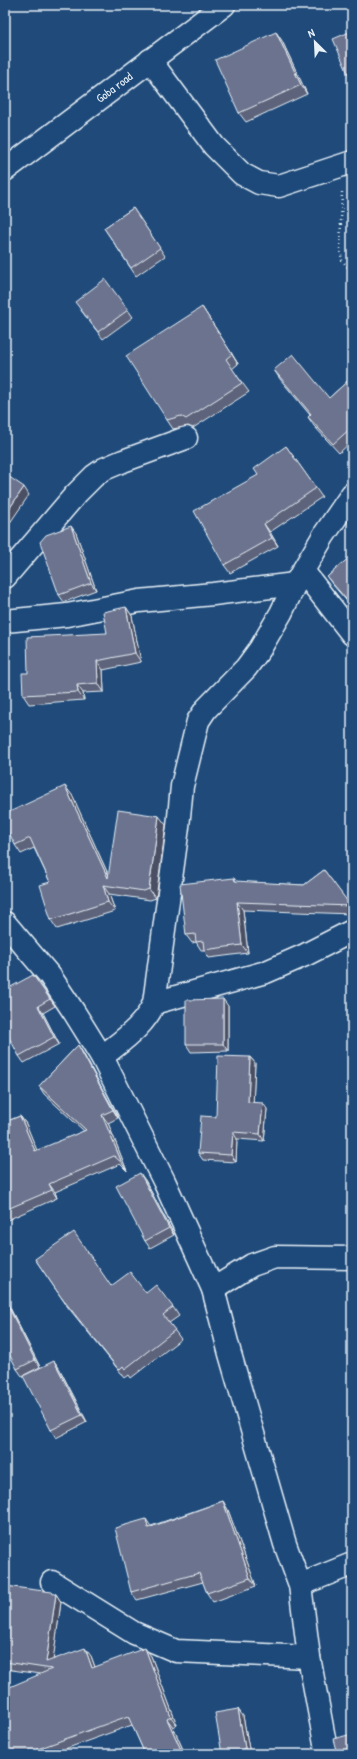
<svg xmlns="http://www.w3.org/2000/svg" width="357" height="1759" viewBox="0 0 357 1759" font-family="'Patrick Hand',sans-serif">
  <style>
    .lines { fill: none; stroke-linecap: round; stroke-linejoin: round }
    .street-casing { stroke: #e8f1f8; stroke-width: 25 }
    .secondary-casing { stroke: #e8f1f8; stroke-width: 25 }
    .path { stroke: #e8f1f8; stroke-width: 2.5; stroke-dasharray: 1 3; stroke-linecap: butt }
    .street { stroke: #1f4a7a; stroke-width: 22 }
    .secondary { stroke: #1f4a7a; stroke-width: 22 }
    .wall { fill: #5d637a; stroke: #e8f1f8 }
    .shaded-wall { fill: #4c5063; stroke: #e8f1f8 }
    .building { fill: #6c738e; stroke: #e8f1f8 }
    .labels { text-anchor: middle; stroke-width: 3.5; stroke-linejoin: round; paint-order: stroke }
    .street-label { font-size: 12px; fill: #e8f1f8; stroke: #1f4a7a }
  </style>
  <rect width="100%" height="100%" fill="#1f4a7a"/>
  <filter id="ink" filterUnits="userSpaceOnUse"><feTurbulence type="fractalNoise" baseFrequency=".025" numOctaves="2"/><feDisplacementMap in="SourceGraphic" scale="8" xChannelSelector="R" yChannelSelector="G"/><feConvolveMatrix kernelMatrix="1 2 1 2 8 2 1 2 1" color-interpolation-filters="sRGB"/></filter>
  <g filter="url(#ink)">
    <g class="lines">
      <g class="street-casing">
        <g id="street">
          <polyline points="150,60 214,146 242,174 259,183 279,186 352,162"/>
          <polyline points="303,571 352,634"/>
          <polyline points="5,577 76,494 94,476 104,469 123,461 186,438"/>
          <polyline points="5,621 67,615 139,601 213,594 295,584"/>
          <polyline points="5,923 50,976 74,1012 102,1057 164,1181 213,1289 230,1354 285,1544 300,1585 309,1657 327,1754"/>
          <polyline points="154,1003 266,972 305,955 352,931"/>
          <path d="M 102,1057 C 120,1042 145,1026 154,1003 L 178,827 L 182,786 L 198,721 L 206,709 L 246,668 L 260,649 L 281,613 L 295,584 L 324,535 L 352,494"/>
          <polyline points="213,1289 252,1265 275,1257 352,1258"/>
          <polyline points="52,1582 134,1633 176,1651 309,1657"/>
          <polyline points="300,1585 352,1564"/>
        </g>
      </g>
      <g class="secondary-casing">
        <g id="secondary">
          <path id="s1" d="M 5,170 L 224,5"/>
        </g>
      </g>
      <polyline class="path" points="342,192 340,250 342,260 352,273"/>
      <use href="#street" class="street"/>
      <use href="#secondary" class="secondary"/>
    </g>
    <g class="wall">
      <polygon points="276,32 282,41 307,94 246,122 239,113"/>
      <polygon points="133,208 165,256 136,276 104,228"/>
      <polygon points="202,307 238,364 232,369 249,392 193,428 188,426 173,429 167,420"/>
      <polygon points="80,309 128,310 133,317 103,339"/>
      <polygon points="274,370 329,398 352,377 352,441 339,453 314,426 308,417 310,415 280,379"/>
      <polygon points="286,446 322,497 270,532 278,546 230,573 224,565 258,475"/>
      <polygon points="76,533 96,590 64,602 59,595"/>
      <polygon points="352,555 352,607 332,584 327,577"/>
      <polygon points="126,607 132,616 141,662 103,670 104,692 83,693 84,700 29,704 23,695 28,673 107,633"/>
      <polygon points="72,795 108,874 166,825 156,898 150,900 109,894 115,911 57,929 51,920 50,882 34,848 21,854 15,845"/>
      <polygon points="324,870 352,908 352,914 243,910 248,953 209,958 204,950 201,950 196,942 192,943 186,935 234,878 237,882 304,885"/>
      <polygon points="33,975 55,1006 43,1013 59,1044 24,1063 19,1056"/>
      <polygon points="228,1006 228,1051 191,1052 186,1044"/>
      <polygon points="78,1045 83,1053 118,1118 108,1123 127,1171 120,1164 55,1192 57,1198 5,1221 5,1122 20,1116 26,1124 37,1151 84,1131 44,1094 39,1086"/>
      <polygon points="250,1057 255,1063 253,1102 267,1109 264,1141 237,1139 236,1162 203,1160 198,1153 216,1117"/>
      <polygon points="145,1180 174,1235 150,1248 145,1241"/>
      <polygon points="35,1259 111,1286 146,1293 173,1307 179,1316 169,1323 181,1339 131,1378 129,1375 125,1378 67,1306"/>
      <polygon points="5,1298 40,1367 22,1376 17,1369"/>
      <polygon points="54,1361 59,1368 87,1422 56,1438 51,1430"/>
      <polygon points="223,1501 228,1510 256,1586 213,1602 207,1593 203,1582 137,1600 131,1592 151,1526"/>
      <polygon points="5,1586 56,1594 61,1602 53,1659 91,1656 95,1667 151,1656 177,1725 173,1727 185,1754 145,1754 132,1725 51,1754 5,1754 40,1674 5,1669"/>
      <polygon points="243,1716 250,1754 222,1754"/>
    </g>
    <g class="shaded-wall">
      <polygon points="276,32 282,41 307,94 301,85"/>
      <polygon points="202,307 208,317 238,364 232,354"/>
      <polygon points="24,487 29,495 5,530 5,515"/>
      <polygon points="264,524 270,532 278,546 272,538"/>
      <polygon points="71,526 76,533 96,590 91,583"/>
      <polygon points="126,607 132,616 141,662 135,653"/>
      <polygon points="97,661 103,670 104,692 98,683"/>
      <polygon points="77,685 83,693 84,700 78,692"/>
      <polygon points="65,786 72,795 114,887 108,878"/>
      <polygon points="159,816 166,825 156,898 149,889"/>
      <polygon points="103,885 109,894 115,911 108,902"/>
      <polygon points="237,902 243,910 248,953 242,945"/>
      <polygon points="223,999 228,1006 228,1051 223,1044"/>
      <polygon points="38,1006 43,1013 59,1044 54,1037"/>
      <polygon points="78,1045 83,1053 118,1118 113,1110"/>
      <polygon points="250,1057 255,1063 253,1108 248,1102"/>
      <polygon points="263,1103 267,1109 264,1141 260,1134"/>
      <polygon points="102,1115 108,1123 127,1171 122,1163"/>
      <polygon points="20,1116 26,1124 41,1160 35,1151"/>
      <polygon points="233,1132 237,1139 236,1162 231,1155"/>
      <polygon points="140,1173 145,1180 174,1235 169,1228"/>
      <polygon points="49,1184 55,1192 57,1198 52,1190"/>
      <polygon points="5,1298 40,1367 35,1360 5,1300"/>
      <polygon points="54,1361 59,1368 87,1422 82,1415"/>
      <polygon points="223,1501 228,1510 256,1586 250,1578"/>
      <polygon points="146,1519 152,1528 148,1528"/>
      <polygon points="56,1594 61,1602 52,1668 46,1662"/>
      <polygon points="85,1648 91,1656 98,1676 92,1668"/>
      <polygon points="145,1648 151,1656 177,1725 171,1717"/>
      <polygon points="238,1709 243,1716 250,1754 245,1748"/>
      <polygon points="167,1719 173,1727 185,1754 183,1754"/>
    </g>
    <g class="building">
      <polygon points="352,31 352,77 350,78 333,39"/>
      <polygon points="276,32 301,85 239,113 215,60"/>
      <polygon points="133,208 160,248 131,268 104,228"/>
      <polygon points="105,279 128,310 98,332 75,302"/>
      <polygon points="202,307 232,354 226,359 242,383 186,419 181,416 167,420 126,356"/>
      <polygon points="293,354 329,398 352,377 352,427 333,444 308,417 311,414 274,370"/>
      <polygon points="286,446 316,488 264,524 272,538 224,565 194,511 258,475 254,469"/>
      <polygon points="5,474 24,487 5,515"/>
      <polygon points="71,526 91,583 59,595 40,542 46,535"/>
      <polygon points="352,555 352,606 327,577"/>
      <polygon points="126,607 135,653 97,661 98,683 77,685 78,692 23,695 22,673 28,673 27,637 107,633 103,612"/>
      <polygon points="65,786 108,878 118,810 159,816 149,889 144,891 103,885 108,902 51,920 40,885 50,882 30,838 15,845 5,825 5,814"/>
      <polygon points="324,870 351,906 237,902 242,945 204,950 203,941 196,942 195,934 186,935 180,884 234,878 235,881 304,885"/>
      <polygon points="33,975 50,999 38,1006 54,1037 19,1056 5,1030 5,990"/>
      <polygon points="223,999 223,1044 186,1044 186,1000"/>
      <polygon points="78,1045 113,1110 102,1115 122,1163 114,1156 49,1184 52,1190 5,1210 5,1122 20,1116 35,1151 86,1130 39,1086"/>
      <polygon points="218,1056 250,1057 248,1102 263,1103 260,1134 233,1132 231,1155 198,1153 201,1116 216,1117"/>
      <polygon points="140,1173 169,1228 145,1241 116,1186"/>
      <polygon points="74,1232 111,1286 130,1272 146,1293 156,1285 173,1307 163,1315 175,1330 125,1369 123,1366 119,1370 61,1297 35,1259"/>
      <polygon points="5,1300 35,1360 17,1369 5,1346"/>
      <polygon points="54,1361 82,1415 51,1430 23,1376"/>
      <polygon points="223,1501 250,1578 207,1593 199,1573 131,1592 115,1528 146,1519 148,1528"/>
      <polygon points="5,1586 52,1592 56,1594 46,1662 85,1648 92,1668 145,1648 171,1717 167,1719 183,1754 145,1754 128,1716 38,1749 40,1754 5,1754 5,1689 52,1669 5,1662"/>
      <polygon points="238,1709 245,1748 233,1754 222,1754 215,1713"/>
      <polygon points="352,1734 352,1754 337,1754 333,1739"/>
    </g>
  </g>
  <g class="labels">
    <g class="street-label">
      <text dy="4" stroke="none"><textPath href="#s1" startOffset="137">Goba road</textPath></text>
    </g>
  </g>
  <rect width="357" height="1759" fill="none" stroke="#1f4a7a" stroke-width="20"/>
  <rect x="10" y="10" width="337" height="1739" fill="none" stroke="#e8f1f8" stroke-width="1.5" filter="url(#ink)"/>
  <g transform="translate(315 42) rotate(336)" stroke="#1f4a7a" stroke-width="3" paint-order="stroke">
  <path d="M0-3L7 15L0 10L-7 15Z" fill="#e8f1f8"/>
  <text y="-6" font-size="11" font-weight="bold" text-anchor="middle" fill="#e8f1f8">N</text>
  </g>
</svg>
